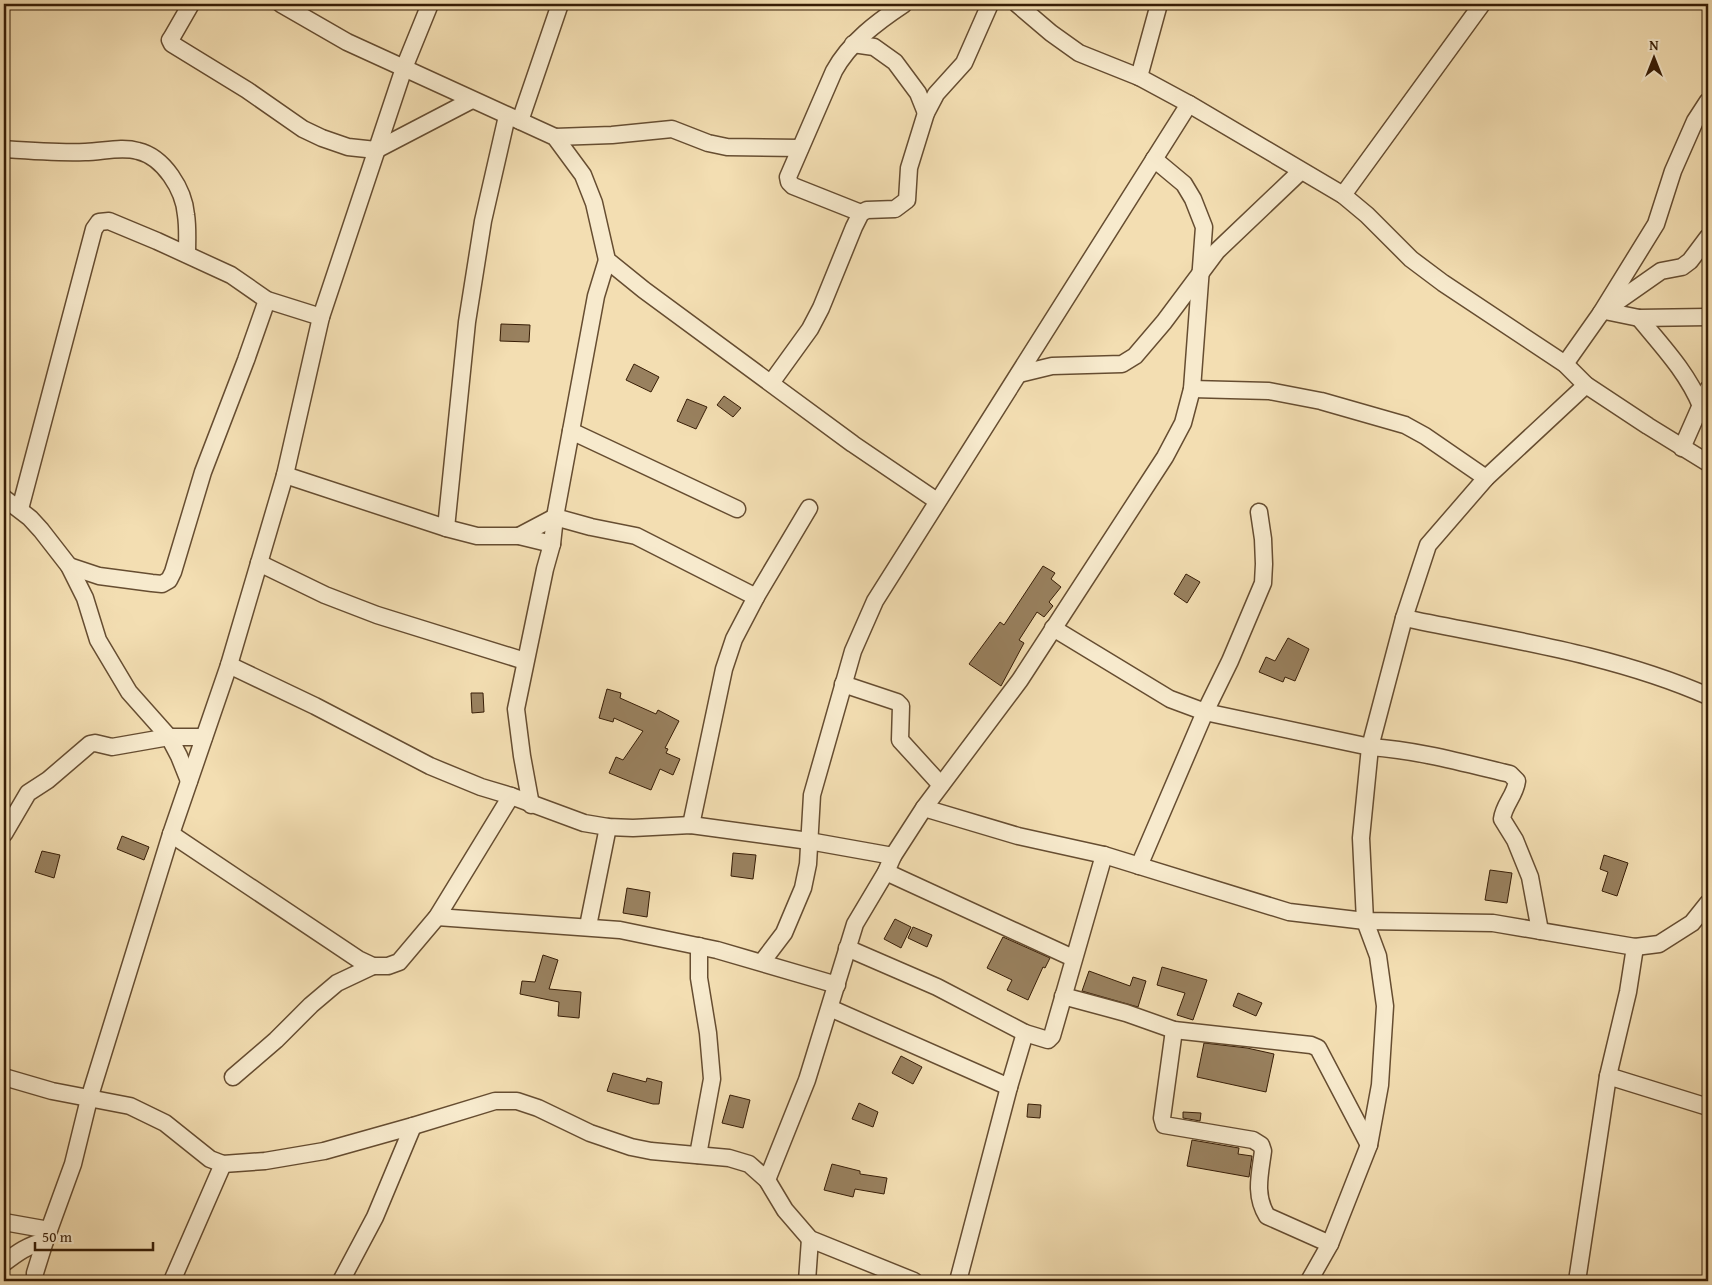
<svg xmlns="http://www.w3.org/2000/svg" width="1712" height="1285" viewBox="0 0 1712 1285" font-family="'Gentium Book Plus',serif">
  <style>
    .building { fill: #99815f; stroke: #371d06 }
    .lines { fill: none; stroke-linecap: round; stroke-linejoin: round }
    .minor-casing { stroke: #664d31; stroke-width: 19 }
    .minor { stroke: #f7eacd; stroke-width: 16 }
  </style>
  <rect width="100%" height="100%" fill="#f3deb2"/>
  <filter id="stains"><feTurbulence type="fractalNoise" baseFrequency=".004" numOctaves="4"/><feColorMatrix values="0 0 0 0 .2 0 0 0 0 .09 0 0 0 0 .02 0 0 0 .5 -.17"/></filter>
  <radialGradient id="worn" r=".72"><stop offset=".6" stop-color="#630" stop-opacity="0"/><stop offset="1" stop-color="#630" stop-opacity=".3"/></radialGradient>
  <g class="building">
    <polygon points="501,324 530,325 529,342 500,341"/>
    <polygon points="634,364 659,377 651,392 626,380"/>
    <polygon points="724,396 741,408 733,417 717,405"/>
    <polygon points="687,399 707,407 696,429 677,421"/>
    <polygon points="1043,566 1055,573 1051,579 1061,587 1049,602 1053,606 1044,617 1037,612 1019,640 1024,643 1001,686 969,664 1000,622 1004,625"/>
    <polygon points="1186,574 1200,582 1187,603 1174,594"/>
    <polygon points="1288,638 1309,649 1295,681 1285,677 1283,682 1259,672 1266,657 1275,661"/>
    <polygon points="607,689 621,693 620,698 656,714 658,710 679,721 665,748 668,749 666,753 680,759 673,775 660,769 651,790 609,773 616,757 623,760 643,731 614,718 613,722 599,718"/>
    <polygon points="471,693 483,693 484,712 472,713"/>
    <polygon points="122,836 149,847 144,860 117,849"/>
    <polygon points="42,851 60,855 54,878 35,872"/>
    <polygon points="733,853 756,855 753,879 731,876"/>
    <polygon points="1604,855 1628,863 1617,896 1602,891 1608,872 1600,869"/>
    <polygon points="1490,870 1512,873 1507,903 1485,900"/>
    <polygon points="627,888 650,892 647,917 623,913"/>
    <polygon points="895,919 911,927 901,948 884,939"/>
    <polygon points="913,927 932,935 927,947 908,938"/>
    <polygon points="1003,937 1050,958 1045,968 1043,967 1028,1000 1007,990 1012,980 987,968"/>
    <polygon points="543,955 558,960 549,989 581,992 579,1018 558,1016 559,1002 520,994 522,981 535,982"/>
    <polygon points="1162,967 1207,980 1193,1020 1177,1015 1185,993 1157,985"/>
    <polygon points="1089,971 1130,986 1133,977 1146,981 1138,1007 1082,991"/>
    <polygon points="1238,993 1262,1003 1256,1016 1233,1006"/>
    <polygon points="1204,1043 1247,1048 1274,1054 1266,1092 1197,1077"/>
    <polygon points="901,1056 922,1067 913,1084 892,1073"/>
    <polygon points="613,1073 646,1082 647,1078 662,1082 659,1104 653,1104 607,1091"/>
    <polygon points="730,1095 750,1100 743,1128 722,1123"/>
    <polygon points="859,1103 878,1112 873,1127 852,1119"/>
    <polygon points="1028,1104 1041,1105 1040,1118 1027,1117"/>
    <polygon points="1183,1112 1201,1113 1200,1121 1183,1118"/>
    <polygon points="1192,1140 1239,1148 1238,1154 1252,1156 1249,1177 1187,1166"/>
    <polygon points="832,1164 860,1171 860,1174 887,1178 884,1194 855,1189 853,1197 824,1190"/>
  </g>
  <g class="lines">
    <g class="minor-casing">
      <g id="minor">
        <polyline points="191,4 172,37 170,40 172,44 247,90 303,129 322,138 348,147 376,150 472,100"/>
        <polyline points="281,4 347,42 555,137 583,175 594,203 607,260 644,290 853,444 937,501"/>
        <polyline points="1017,4 1051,33 1079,53 1139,77 1189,104 1343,195 1367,215 1411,259 1443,283 1565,364 1586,385 1648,426 1708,463"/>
        <polyline points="853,44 874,47 895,62 918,93 926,113"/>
        <polyline points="1139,77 1159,4"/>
        <polyline points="520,121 560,4"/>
        <polyline points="555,137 612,135 672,129 708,143 727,147 800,148"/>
        <path d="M 4,149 C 31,151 57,153 85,152 C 102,152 121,146 138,151 C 164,157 184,190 186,215 C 188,228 187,241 187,254"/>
        <polyline points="1343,195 1482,4"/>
        <path d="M 861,213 L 793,186 L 789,182 L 788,177 L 834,71 C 850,42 877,22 904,4"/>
        <polyline points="1605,311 1639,318 1708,317"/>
        <polyline points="1601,313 1656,224 1673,171 1695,121 1708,101"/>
        <path d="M 1639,318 C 1662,346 1687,372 1701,406"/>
        <polyline points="1565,364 1601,313 1661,271 1682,267 1690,261 1708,237"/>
        <polyline points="1019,374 1052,366 1122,364 1135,356 1164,322 1217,251 1301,171"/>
        <polyline points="771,383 810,329 821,308 854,227 861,213 867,210 895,209 907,200 909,168 926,113 936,94 964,63 990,4"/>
        <polyline points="1192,389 1269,391 1321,401 1405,425 1425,436 1486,478"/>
        <polyline points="571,431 737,509"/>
        <polyline points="1682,448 1708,389"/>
        <polyline points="285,475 446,528 477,536 519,536 552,544"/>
        <polyline points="4,498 30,518 41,530 69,566 85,598 98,640 129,692 169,737 179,756 189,781"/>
        <polyline points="20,509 94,229 99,222 109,221 157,241 231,275 267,300 321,317"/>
        <polyline points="446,528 467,322 483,221 507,116"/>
        <polyline points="519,536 555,517 591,527 636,536 756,597"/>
        <polyline points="259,563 325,595 377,615 525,661"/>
        <polyline points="69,566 99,576 152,583 162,584 169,580 173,572 203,472 246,360 267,300"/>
        <path d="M 1404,618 C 1505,639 1613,654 1708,696"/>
        <path d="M 1053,628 L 1170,699 L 1205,712 L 1370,747 C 1417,750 1464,763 1510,774 L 1517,781 C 1515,796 1504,804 1502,819 L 1515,840 L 1530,877 L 1540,931"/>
        <polyline points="229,665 315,706 430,766 481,787 511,796 584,823 608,827 633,828 691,825 809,841 893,856 924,808 1018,836 1104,855 1289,912 1365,921 1493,923 1635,947 1628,992 1608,1076 1577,1281"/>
        <polyline points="843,684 897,702 901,706 900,740 941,785"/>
        <polyline points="531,805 522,756 516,709 545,569 552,544 555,517 596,296 607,260"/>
        <polyline points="924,808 1020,680 1165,457 1183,423 1192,389 1204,227 1193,199 1184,184 1154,159"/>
        <polyline points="691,825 724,669 734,639 756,597 809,508"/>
        <polyline points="4,834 28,793 48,780 90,744 95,743 112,747 169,737 204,737"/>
        <polyline points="171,834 358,959 373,966 388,966 399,962 437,917 511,796"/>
        <polyline points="1139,866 1205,712 1230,661 1263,583 1264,564 1263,539 1259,512"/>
        <polyline points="886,872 1073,958"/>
        <polyline points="437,917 620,930 717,950 837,985"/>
        <polyline points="588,926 608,827"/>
        <polyline points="1635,947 1659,944 1692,923 1708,903"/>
        <polyline points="847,948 937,987 1025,1033 1048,1040 1052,1036 1104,855"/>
        <polyline points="762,962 784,933 803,888 808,864 812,795 853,651 875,601 1189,104"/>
        <polyline points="1063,996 1126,1013 1174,1030 1311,1045 1318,1048 1369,1145"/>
        <polyline points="830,1008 1009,1087"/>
        <path d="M 1174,1030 L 1162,1118 L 1164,1125 L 1253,1140 L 1261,1145 L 1263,1151 C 1260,1174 1254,1195 1267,1216 L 1330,1244"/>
        <polyline points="1608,1076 1708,1107"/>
        <polyline points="4,1077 52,1091 130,1106 165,1123 210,1159 223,1164 265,1161 324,1151 413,1126 495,1101 517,1101 538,1108 590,1133 631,1147 651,1151 729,1158 749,1164 767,1180 785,1210 810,1239 914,1281"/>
        <polyline points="233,1077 276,1040 311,1005 337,983 373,966"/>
        <polyline points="698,1155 712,1079 708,1033 699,978 699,946"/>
        <polyline points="767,1180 807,1080 855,924 886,872 893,856"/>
        <polyline points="4,1222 49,1230"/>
        <path d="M 4,1263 C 17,1253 28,1245 45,1241"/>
        <polyline points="35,1281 35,1273 45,1241 73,1164 89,1099 171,834 229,665 285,475 321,317 404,68 430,4"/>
        <polyline points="172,1281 223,1164"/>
        <polyline points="341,1281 375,1217 413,1126"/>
        <polyline points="807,1281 810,1239"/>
        <polyline points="958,1281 1009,1087 1025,1033"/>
        <polyline points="1309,1281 1330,1244 1369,1145 1380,1085 1385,1006 1378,956 1365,921 1361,838 1370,747 1404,618 1428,545 1486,478 1586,385"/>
      </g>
    </g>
    <use href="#minor" class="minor"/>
  </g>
  <rect width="1712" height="1285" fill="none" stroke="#f3deb2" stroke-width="20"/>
  <rect x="5" y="5" width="1702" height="1275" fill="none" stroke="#371d06" stroke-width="2.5"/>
  <rect x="10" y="10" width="1692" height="1265" fill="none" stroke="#371d06"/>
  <g transform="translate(1654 58)" stroke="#f7eacd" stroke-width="4" paint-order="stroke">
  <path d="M0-4L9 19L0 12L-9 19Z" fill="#371d06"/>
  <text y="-8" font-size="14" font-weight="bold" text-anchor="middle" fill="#371d06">N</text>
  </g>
  <path d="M35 1242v8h118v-8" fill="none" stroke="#371d06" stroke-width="2.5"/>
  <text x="42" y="1242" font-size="15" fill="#371d06" stroke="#f7eacd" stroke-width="4" paint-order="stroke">50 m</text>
  <rect width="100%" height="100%" filter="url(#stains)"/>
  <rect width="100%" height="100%" fill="url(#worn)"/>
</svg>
